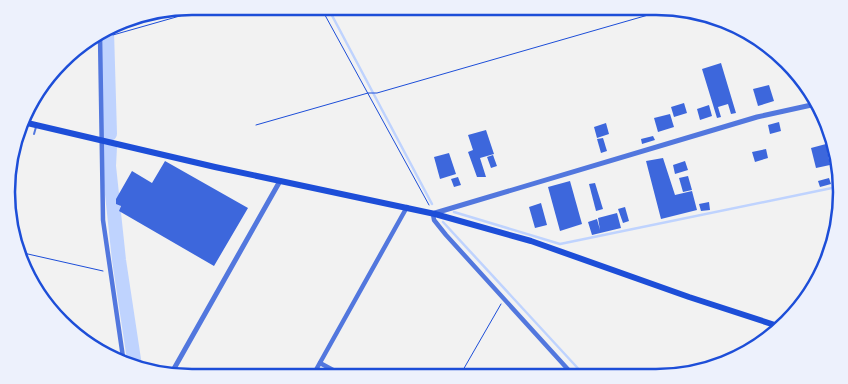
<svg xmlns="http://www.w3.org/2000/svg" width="848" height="384" viewBox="0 0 848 384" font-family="Signika,sans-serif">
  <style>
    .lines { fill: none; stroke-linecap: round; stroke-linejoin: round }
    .stream { stroke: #bfd3fe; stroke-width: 2.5 }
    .river { stroke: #bfd3fe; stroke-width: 14 }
    .building { fill: #3d67dc }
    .path { stroke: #1d4ed8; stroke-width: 1 }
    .service { stroke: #5277de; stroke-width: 2 }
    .minor { stroke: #5277de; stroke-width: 4.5 }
    .tertiary { stroke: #5277de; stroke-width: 5 }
    .primary { stroke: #1d4ed8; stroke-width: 6 }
    .rim { fill: none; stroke: #1d4ed8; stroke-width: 2.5 }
  </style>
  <rect width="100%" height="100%" fill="#f2f2f2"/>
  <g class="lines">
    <g class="stream">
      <polyline points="327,6 432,204"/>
      <polyline points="454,212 560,244 832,188"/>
      <polyline points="443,222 585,376"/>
    </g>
    <g class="river">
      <polyline points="107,31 110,134"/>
      <polyline points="110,147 109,166 119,260 135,366"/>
    </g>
  </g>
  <g class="building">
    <polygon points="721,63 736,113 731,114 728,104 718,107 721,117 717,118 702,69"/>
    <polygon points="769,85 774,101 758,106 753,89"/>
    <polygon points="684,103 687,113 674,117 671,107"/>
    <polygon points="709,105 712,116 700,120 697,109"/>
    <polygon points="670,114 674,127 658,132 654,118"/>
    <polygon points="779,122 781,131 770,134 768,125"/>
    <polygon points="606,123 609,134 597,138 594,127"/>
    <polygon points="486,130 494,154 480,158 486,177 477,177 468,152 473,150 468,135"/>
    <polygon points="18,133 22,134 18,149 13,148"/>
    <polygon points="653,136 655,140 642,144 641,139"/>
    <polygon points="603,138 607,151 601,153 597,139"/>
    <polygon points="826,144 830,165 816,168 811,148"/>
    <polygon points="766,149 768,158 755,162 752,152"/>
    <polygon points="449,153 456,174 440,179 434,157"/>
    <polygon points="493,155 497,166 491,168 487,157"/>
    <polygon points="663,158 675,195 692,191 697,210 661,219 646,161"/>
    <polygon points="165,161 248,208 214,266 119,211 121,206 116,204 116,199 132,171 152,183"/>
    <polygon points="685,161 688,170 675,174 673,165"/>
    <polygon points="688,176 692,190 683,192 679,178"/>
    <polygon points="458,177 461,185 454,187 451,179"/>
    <polygon points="829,178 831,184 820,187 818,181"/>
    <polygon points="570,181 582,224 560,231 548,187"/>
    <polygon points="595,183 603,209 596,211 589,184"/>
    <polygon points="709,202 710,210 701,211 699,204"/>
    <polygon points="541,203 547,225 535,228 529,207"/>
    <polygon points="625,207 629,221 623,223 618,209"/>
    <polygon points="617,213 621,228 592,235 588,222 597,219 600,230 598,218"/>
  </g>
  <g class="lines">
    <g class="path">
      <polyline points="320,6 429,205"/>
      <polyline points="113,35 215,6"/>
      <polyline points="256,125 368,93 377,93 669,9"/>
      <polyline points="19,252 103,271"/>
      <polyline points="459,377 501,304"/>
    </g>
    <polyline class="service" points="34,134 36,127"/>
    <g class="minor">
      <polyline points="100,35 103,220 124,364"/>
      <polyline points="433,214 434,220 446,235 574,376"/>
      <polyline points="320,363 346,377"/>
      <polyline points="312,377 407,207"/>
    </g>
    <g class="tertiary">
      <polyline points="835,156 838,212"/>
      <polyline points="435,213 757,117 816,104"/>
      <polyline points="171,374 280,181"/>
    </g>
    <polyline class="primary" points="23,122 215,167 435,214 531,241 689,297 781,327"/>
  </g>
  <path d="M0 0H848V384H0ZM192 15H656A177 177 0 0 1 833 192V192A177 177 0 0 1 656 369H192A177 177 0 0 1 15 192V192A177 177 0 0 1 192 15Z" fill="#edf1fc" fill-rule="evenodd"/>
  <path class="rim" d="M192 15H656A177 177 0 0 1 833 192V192A177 177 0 0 1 656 369H192A177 177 0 0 1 15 192V192A177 177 0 0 1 192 15Z"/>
</svg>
